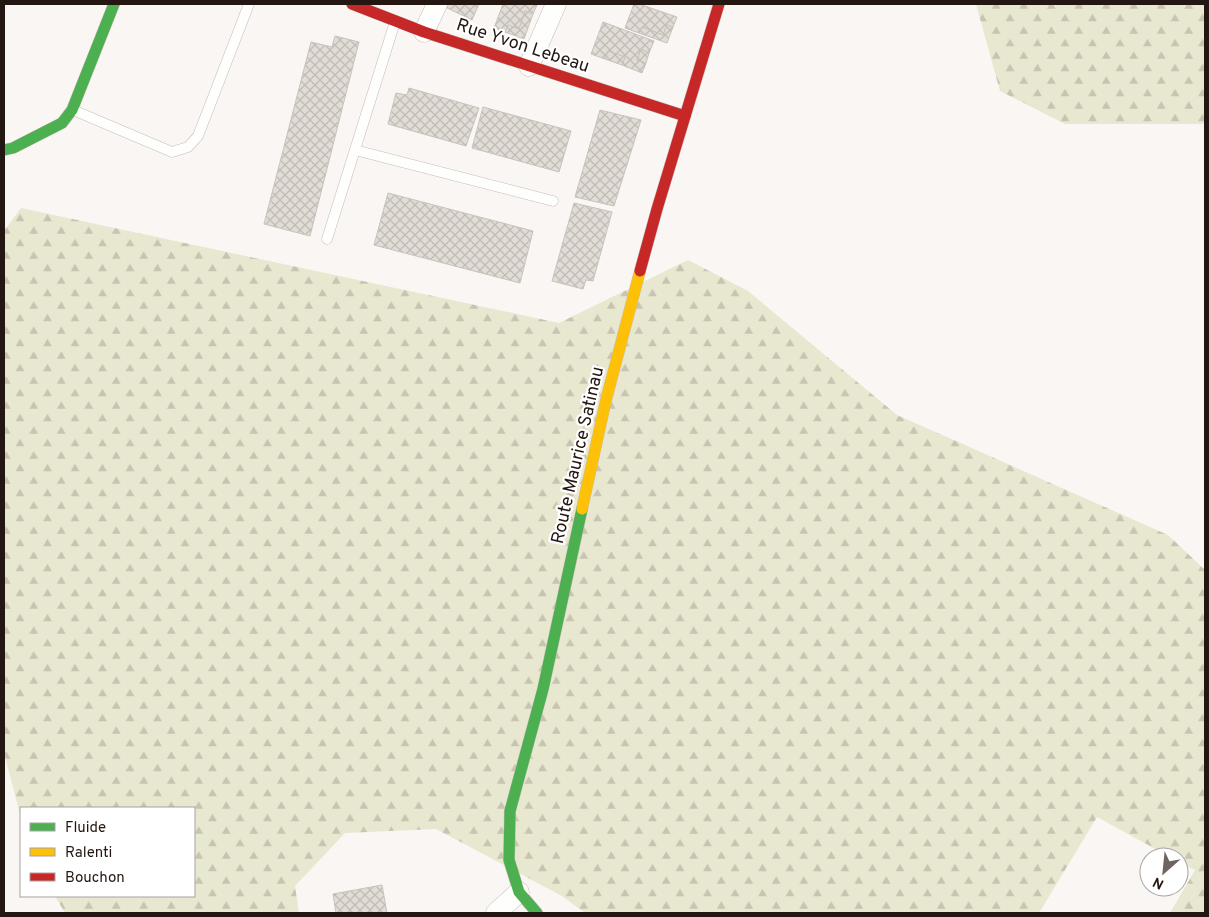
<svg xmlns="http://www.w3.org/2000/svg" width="1209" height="917" viewBox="0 0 1209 917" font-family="Overpass,sans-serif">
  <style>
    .forest { fill: url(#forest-firs) }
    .building { fill: url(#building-cross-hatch); stroke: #c8c2bb }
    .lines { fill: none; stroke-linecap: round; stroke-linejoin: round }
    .lane-casing { stroke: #c6bdb9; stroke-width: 11 }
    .street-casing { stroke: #c6bdb9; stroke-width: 21 }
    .fast-casing { stroke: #c6bdb9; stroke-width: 12 }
    .slow-casing { stroke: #c6bdb9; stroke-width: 12 }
    .jam-casing { stroke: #c6bdb9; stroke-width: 12 }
    .lane { stroke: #fefefd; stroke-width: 10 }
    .street { stroke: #fefefd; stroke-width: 20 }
    .fast { stroke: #4caf50; stroke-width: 11 }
    .slow { stroke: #ffc107; stroke-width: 11 }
    .jam { stroke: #c62828; stroke-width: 11 }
    .labels { text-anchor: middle; stroke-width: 4.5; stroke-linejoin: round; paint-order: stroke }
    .street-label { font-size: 18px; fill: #241711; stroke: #fff }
  </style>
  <defs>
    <pattern id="forest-firs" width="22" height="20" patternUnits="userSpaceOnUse" patternTransform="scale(1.25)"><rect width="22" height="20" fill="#e8e7cf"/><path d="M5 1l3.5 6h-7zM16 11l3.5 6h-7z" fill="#c7c5b1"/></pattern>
    <pattern id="building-cross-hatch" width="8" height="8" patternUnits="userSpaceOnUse" patternTransform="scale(1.25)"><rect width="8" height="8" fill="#e1dcd5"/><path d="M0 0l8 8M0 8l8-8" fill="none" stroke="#c1bcb6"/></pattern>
  </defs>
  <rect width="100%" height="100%" fill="#faf6f4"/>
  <g class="forest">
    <polygon points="976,4 1205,4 1205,124 1065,124 1000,91"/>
    <polygon points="21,208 559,323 688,260 748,291 897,415 1168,535 1205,570 1205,913 1170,913 1195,870 1179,862 1179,857 1170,857 1097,817 1039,913 585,913 562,896 436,829 345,833 295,886 299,913 65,913 55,896 194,896 194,808 21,808 21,818 4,753 4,231"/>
  </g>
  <g class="building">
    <polygon points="441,4 479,4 472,20 441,5"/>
    <polygon points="503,4 533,4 537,5 533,14 525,11 519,29 508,25 505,32 494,28"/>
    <polygon points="634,4 639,4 677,17 673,27 667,25 663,35 642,27 639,33 625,28"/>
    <polygon points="525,11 533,14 524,39 505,32 508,25 519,29"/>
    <polygon points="603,22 654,41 649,53 641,49 637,60 646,63 642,73 622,65 625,57 608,51 605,59 591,54"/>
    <polygon points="667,25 673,27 667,43 639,33 642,27 663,35"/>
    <polygon points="335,36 359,42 310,236 264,224 311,42 332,47"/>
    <polygon points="641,49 649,53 646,63 637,60"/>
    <polygon points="608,51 625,57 622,65 605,59"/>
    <polygon points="409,88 479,108 466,146 388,124 396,93 407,95"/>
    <polygon points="483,107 571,131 559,172 472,148"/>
    <polygon points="600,110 641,120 614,206 575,197"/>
    <polygon points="388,193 533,231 520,283 374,245"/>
    <polygon points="574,203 612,212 593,281 586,280 583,289 552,281"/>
    <polygon points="382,885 387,913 336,913 333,894"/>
  </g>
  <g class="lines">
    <g class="lane-casing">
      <g id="lane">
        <polyline points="73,110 172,152 188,147 198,136 249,4"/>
        <polyline points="355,150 553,201"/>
        <polyline points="327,239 395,22"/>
      </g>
    </g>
    <g class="street-casing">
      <g id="street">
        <polyline points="424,32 437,4"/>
        <polyline points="529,66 556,4"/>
        <polyline points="496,913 519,892"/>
      </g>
    </g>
    <g class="fast-casing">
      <g id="fast">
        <polyline points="4,150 13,148 62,123 72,110 114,4"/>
        <polyline points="537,913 519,892 509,860 510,811 543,689 582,509"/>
      </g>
    </g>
    <g class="slow-casing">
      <polyline id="slow" points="582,509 606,400 640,271"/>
    </g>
    <g class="jam-casing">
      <g id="jam">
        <polyline points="352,4 424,32 685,116"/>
        <polyline points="640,271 657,209 719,4"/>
      </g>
    </g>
    <use href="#lane" class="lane"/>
    <use href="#street" class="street"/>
    <use href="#fast" class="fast"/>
    <use href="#slow" class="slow"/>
    <use href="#jam" class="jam"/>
  </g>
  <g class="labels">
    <g class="street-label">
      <text transform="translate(523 45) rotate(18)" y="6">Rue Yvon Lebeau</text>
      <text transform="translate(577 455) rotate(-77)" y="6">Route Maurice Satinau</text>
    </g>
  </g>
  <rect width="1209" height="917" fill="none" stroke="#241711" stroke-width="10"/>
  <rect x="20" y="807" width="175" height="90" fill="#ffffff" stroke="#a7a2a0"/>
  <rect x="30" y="823" width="25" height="8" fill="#4caf50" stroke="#a7a2a0"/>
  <text x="65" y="832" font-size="15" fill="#241711">Fluide</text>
  <rect x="30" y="848" width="25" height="8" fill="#ffc107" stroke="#a7a2a0"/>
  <text x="65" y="857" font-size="15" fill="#241711">Ralenti</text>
  <rect x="30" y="873" width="25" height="8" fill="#c62828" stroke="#a7a2a0"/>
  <text x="65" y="882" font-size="15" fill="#241711">Bouchon</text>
  <g transform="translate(1164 872) rotate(207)"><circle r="24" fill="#ffffff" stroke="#a7a2a0"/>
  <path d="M0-4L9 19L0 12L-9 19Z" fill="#6f6560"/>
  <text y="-8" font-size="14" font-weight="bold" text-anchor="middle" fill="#241711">N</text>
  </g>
</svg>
